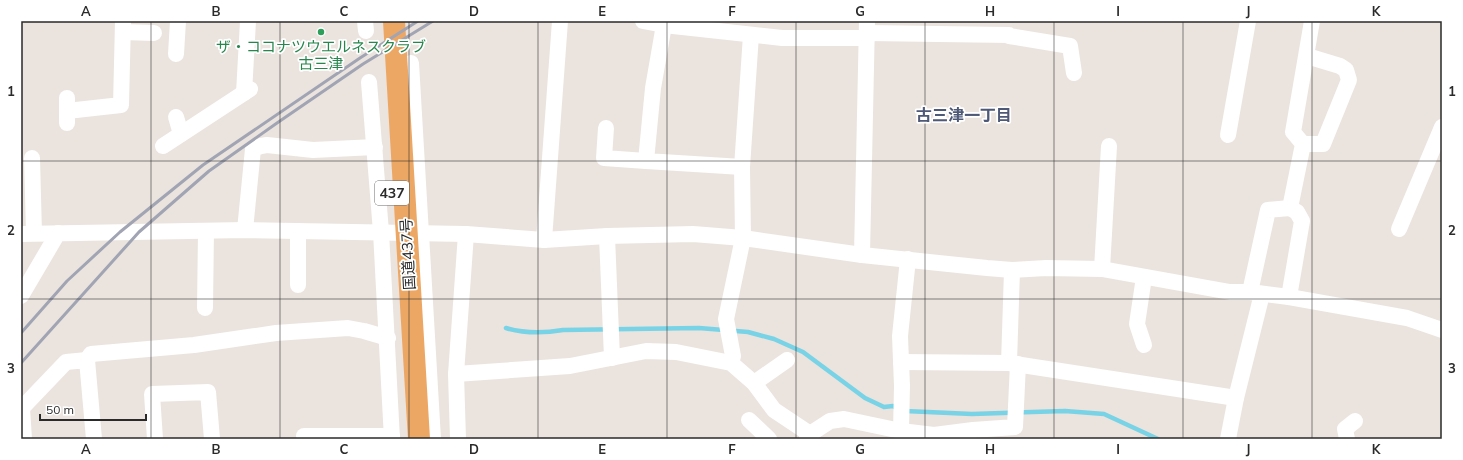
<svg xmlns="http://www.w3.org/2000/svg" width="1463" height="460" viewBox="0 0 1463 460" font-family="Mulish,'Noto Sans JP',sans-serif">
  <style>
    .lines { fill: none; stroke-linecap: round; stroke-linejoin: round }
    .stream { stroke: #77d3e5; stroke-width: 4.5 }
    .minor { stroke: #fff; stroke-width: 16 }
    .trunk { stroke: #eca764; stroke-width: 22 }
    .rail { stroke: #a0a4b3; stroke-width: 3 }
    .grid { fill: none; stroke: #2a2a2a; stroke-width: 1; stroke-opacity: 0.55 }
    .leisure-dot { fill: #2e9e5b; stroke: #fff; stroke-width: 1.5 }
    .labels { text-anchor: middle; stroke-width: 3.5; stroke-linejoin: round; paint-order: stroke }
    .shield { fill: #fff; stroke: #6a6a6a; stroke-width: 1 }
    .shield-label { font-size: 14px; font-weight: bold; fill: #2a2a2a }
    .leisure-label { font-size: 15px; fill: #27864d; stroke: #fff }
    .street-label { font-size: 15px; fill: #2a2a2a; stroke: #fff }
    .neighbourhood-label { font-size: 16px; font-weight: bold; fill: #4e5977; stroke: #fff }
    .neatline { fill: none; stroke: #2a2a2a; stroke-width: 1.5 }
    .grid-label { font-size: 13px; text-anchor: middle; font-weight: bold; fill: #2a2a2a }
  </style>
  <rect width="100%" height="100%" fill="#ebe3dd"/>
  <g class="lines">
    <g class="stream">
      <path d="M 506,328 C 523,333 545,333 563,330 L 699,328 L 748,332 L 774,339 L 803,352 L 865,398 L 884,407 L 893,406 L 898,409"/>
      <polyline points="905,411 972,414 1065,411 1104,414 1158,439"/>
    </g>
    <g class="minor">
      <polyline points="365,21 366,31"/>
      <polyline points="643,21 664,25 782,38 867,38"/>
      <polyline points="664,25 653,88 646,161 742,167"/>
      <polyline points="123,32 154,33"/>
      <polyline points="867,33 1009,35 1009,36 1070,46 1074,73"/>
      <polyline points="176,54 178,21"/>
      <polyline points="411,63 433,439"/>
      <polyline points="369,82 381,232 392,439"/>
      <polyline points="244,93 248,21"/>
      <polyline points="67,98 67,123"/>
      <polyline points="67,111 121,105 123,21"/>
      <polyline points="176,117 181,134"/>
      <polyline points="606,128 604,158 646,161"/>
      <polyline points="1228,135 1248,21"/>
      <polyline points="1303,144 1323,144 1349,80 1346,70 1340,66 1307,56"/>
      <polyline points="163,146 250,89"/>
      <polyline points="32,158 34,233"/>
      <polyline points="1399,229 1442,127"/>
      <polyline points="245,230 253,149 261,146 267,145 313,150 375,147"/>
      <polyline points="21,234 245,230 466,234 544,240 607,236 693,234 743,238 862,255 987,268 1012,270 1046,268 1102,269 1230,292 1250,292 1289,297 1407,318 1442,330"/>
      <polyline points="607,236 612,358"/>
      <polyline points="544,240 560,21"/>
      <polyline points="862,255 867,21"/>
      <polyline points="1102,269 1109,146"/>
      <polyline points="298,285 298,231"/>
      <polyline points="1250,292 1268,210 1290,208"/>
      <polyline points="21,296 58,233"/>
      <polyline points="1289,297 1302,221 1297,212 1290,208 1303,144 1293,132 1312,21"/>
      <polyline points="205,308 206,231"/>
      <polyline points="1144,345 1137,324 1144,277"/>
      <polyline points="87,360 91,354 194,345 276,333 348,328 364,331 388,338"/>
      <polyline points="901,362 1009,363 1236,398"/>
      <polyline points="731,363 733,356 726,319 743,238 742,167 751,35"/>
      <polyline points="1009,363 1012,270"/>
      <polyline points="456,374 570,366 646,351 676,352 731,363 754,383 774,410 810,434"/>
      <polyline points="754,383 787,360"/>
      <polyline points="749,420 769,439"/>
      <polyline points="901,431 902,386 900,336 908,259"/>
      <polyline points="304,436 392,436"/>
      <polyline points="24,439 22,408 66,362 87,360 94,439"/>
      <polyline points="155,439 152,394 208,392 212,439"/>
      <polyline points="458,439 456,374 466,234"/>
      <polyline points="807,439 810,434 830,421 844,419 901,431 934,435 973,430 1015,427 1018,364"/>
      <polyline points="1228,439 1236,398 1262,294"/>
      <polyline points="1347,439 1345,429 1355,421"/>
    </g>
    <polyline class="trunk" points="394,21 419,439"/>
    <g class="rail">
      <polyline points="21,333 67,281 120,232 203,165 360,58 418,21"/>
      <polyline points="21,363 139,232 209,171 277,123 363,64 433,21"/>
    </g>
  </g>
  <path class="grid" d="M 151,21 L 151,439M 280,21 L 280,439M 409,21 L 409,439M 538,21 L 538,439M 667,21 L 667,439M 796,21 L 796,439M 925,21 L 925,439M 1054,21 L 1054,439M 1183,21 L 1183,439M 1312,21 L 1312,439M 21,161 L 1442,161M 21,299 L 1442,299"/>
  <circle class="leisure-dot" cx="321" cy="32" r="4"/>
  <g class="labels">
    <rect class="shield" x="375" y="181" width="34" height="24" rx="3"/>
    <g class="shield-label">
      <text x="392" y="198">437</text>
    </g>
    <g class="leisure-label">
      <text x="321" y="52">ザ・ココナツウエルネスクラブ<tspan x="321" dy="17">古三津</tspan></text>
    </g>
    <g class="street-label">
      <text transform="translate(408 254) rotate(-93)" y="5">国道437号</text>
    </g>
    <g class="neighbourhood-label">
      <text x="964" y="121">古三津一丁目</text>
    </g>
  </g>
  <rect width="1463" height="460" fill="none" stroke="#ffffff" stroke-width="44"/>
  <path d="M40 414v6h106v-6" fill="none" stroke="#2a2a2a" stroke-width="2"/>
  <text x="46" y="414" font-size="12" fill="#2a2a2a" stroke="#ffffff" stroke-width="3" paint-order="stroke">50 m</text>
  <rect x="22" y="22" width="1419" height="416" class="neatline"/>
  <g class="grid-label">
    <text x="86" y="16">A</text>
    <text x="216" y="16">B</text>
    <text x="344" y="16">C</text>
    <text x="474" y="16">D</text>
    <text x="602" y="16">E</text>
    <text x="732" y="16">F</text>
    <text x="860" y="16">G</text>
    <text x="990" y="16">H</text>
    <text x="1118" y="16">I</text>
    <text x="1248" y="16">J</text>
    <text x="1376" y="16">K</text>
    <text x="11" y="96">1</text>
    <text x="1452" y="96">1</text>
    <text x="11" y="235">2</text>
    <text x="1452" y="235">2</text>
    <text x="11" y="373">3</text>
    <text x="1452" y="373">3</text>
    <text x="86" y="454">A</text>
    <text x="216" y="454">B</text>
    <text x="344" y="454">C</text>
    <text x="474" y="454">D</text>
    <text x="602" y="454">E</text>
    <text x="732" y="454">F</text>
    <text x="860" y="454">G</text>
    <text x="990" y="454">H</text>
    <text x="1118" y="454">I</text>
    <text x="1248" y="454">J</text>
    <text x="1376" y="454">K</text>
  </g>
</svg>
